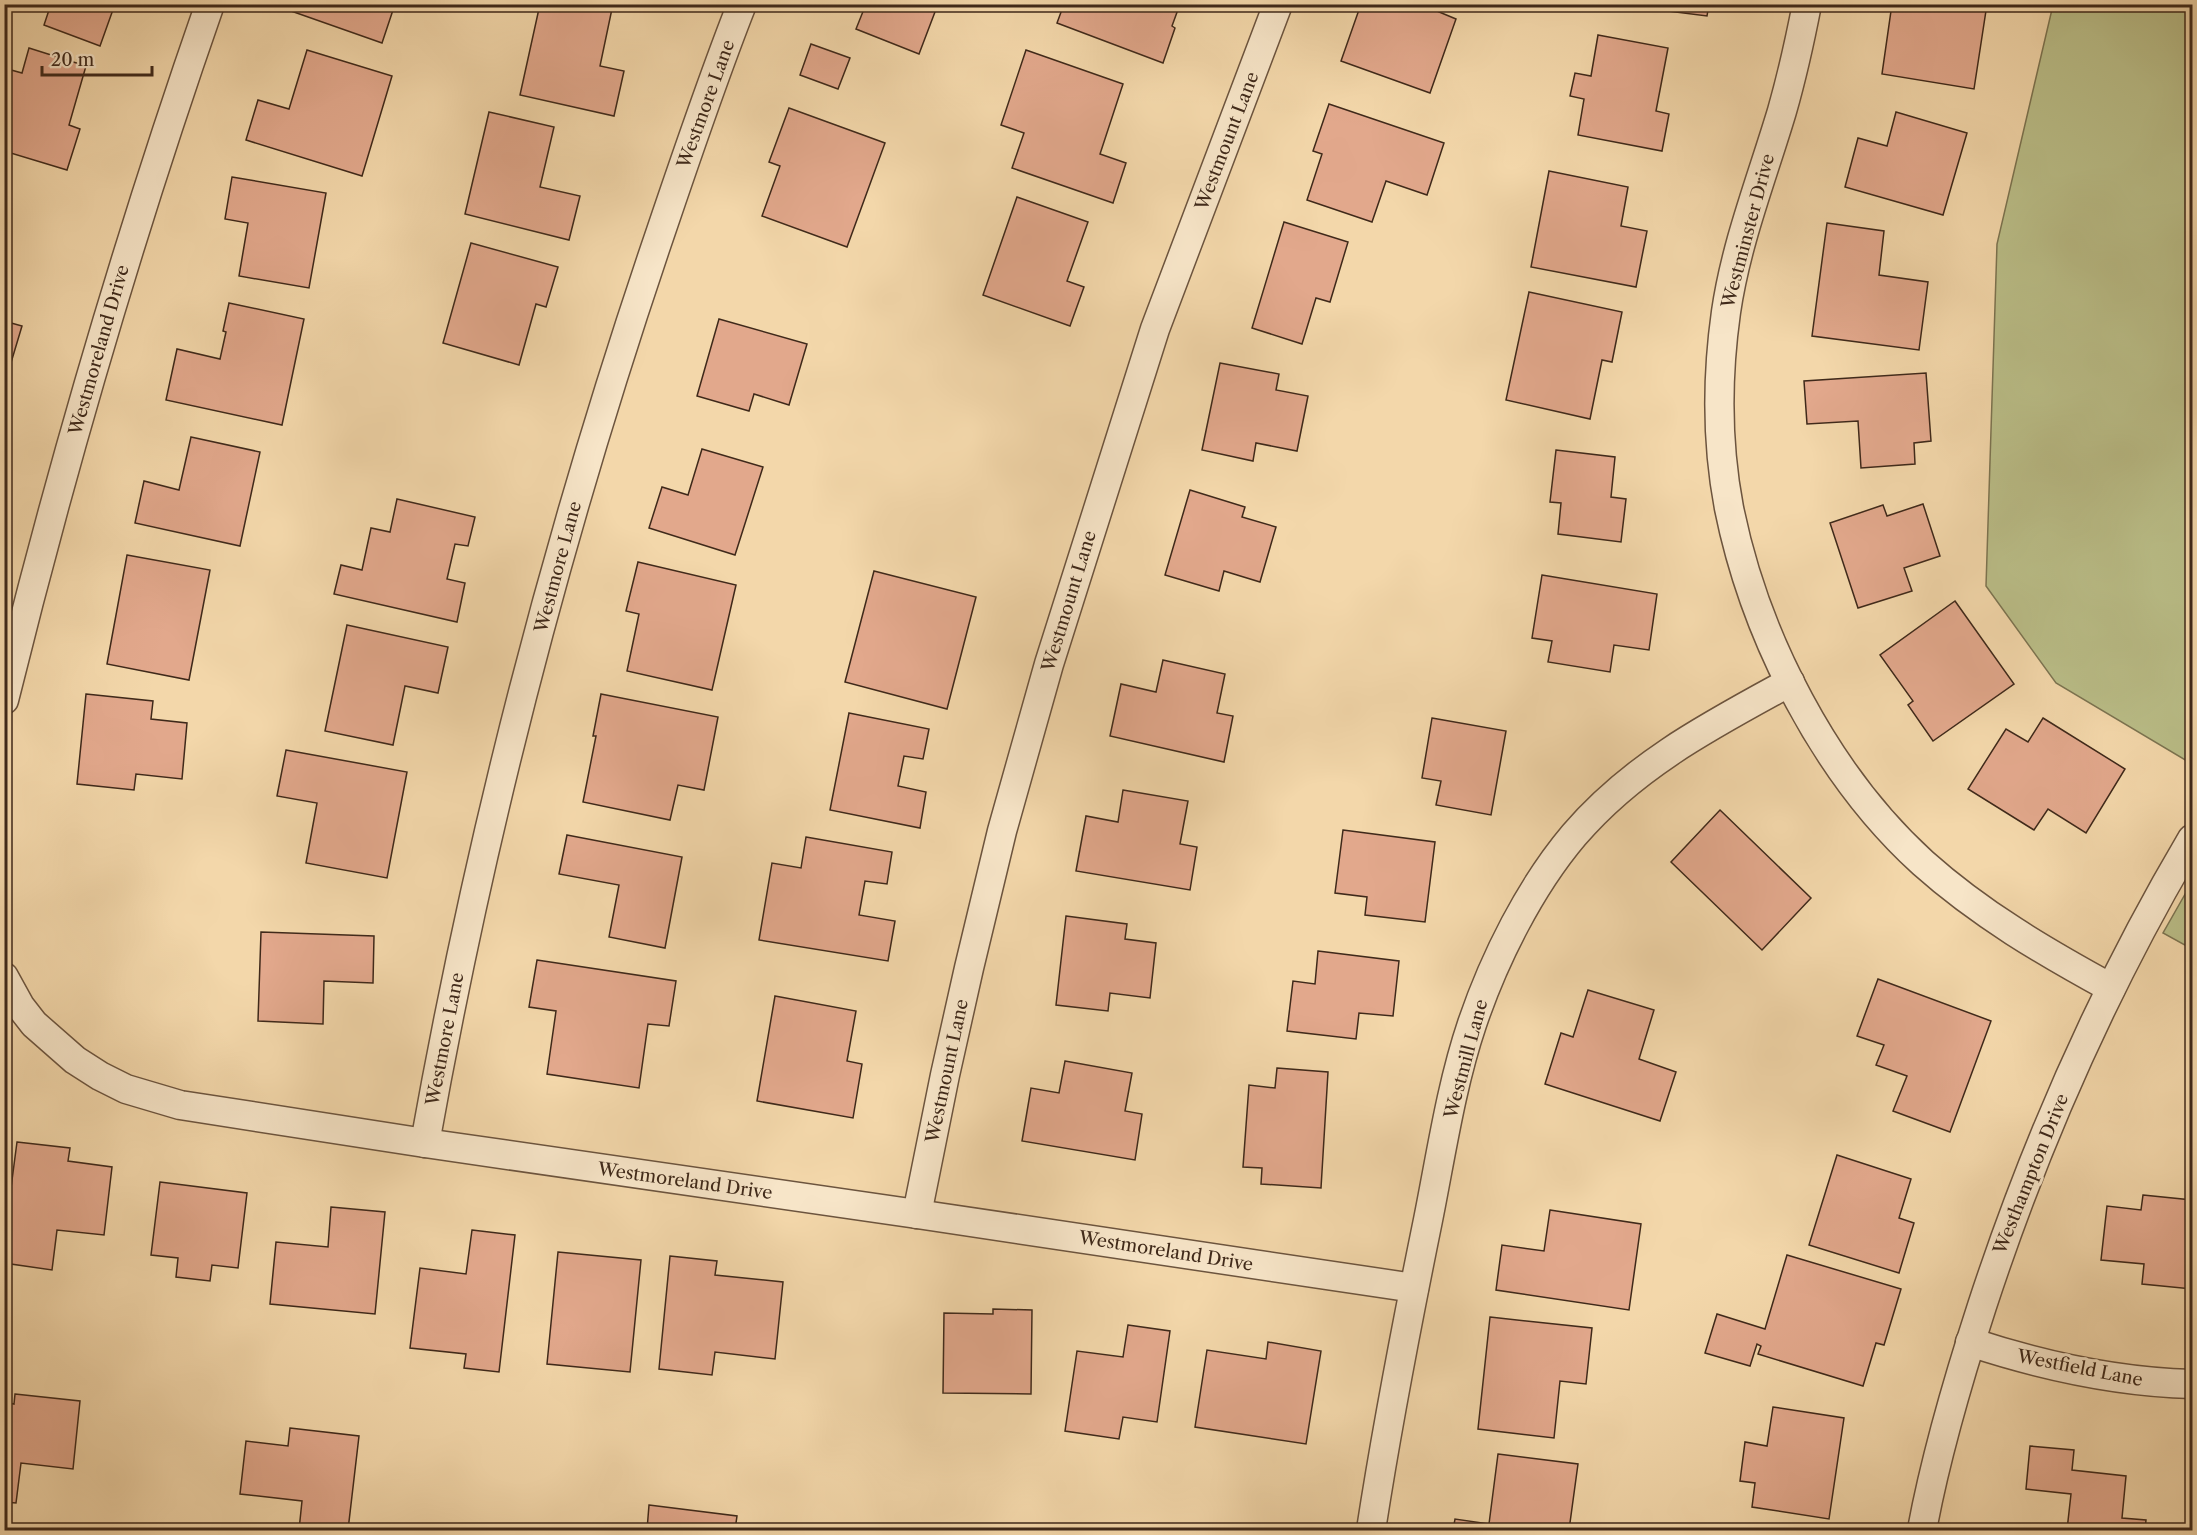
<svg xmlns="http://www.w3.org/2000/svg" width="2197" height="1535" viewBox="0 0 2197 1535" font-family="'Libre Caslon Text',serif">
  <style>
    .green { fill: #babe88; stroke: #7c7451; stroke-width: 1.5 }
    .building { fill: #e2a88c; stroke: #3f291a; stroke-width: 1.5 }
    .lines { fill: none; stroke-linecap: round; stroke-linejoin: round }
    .street-casing { stroke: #6c543e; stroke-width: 31 }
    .street { stroke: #f7e5c8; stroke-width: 28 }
    .labels { text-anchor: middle; stroke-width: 6; stroke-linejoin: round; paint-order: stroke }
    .street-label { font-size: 18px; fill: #3f291a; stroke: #f7e5c8 }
  </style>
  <rect width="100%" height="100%" fill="#f3d7aa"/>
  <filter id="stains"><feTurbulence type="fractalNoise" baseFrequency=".00333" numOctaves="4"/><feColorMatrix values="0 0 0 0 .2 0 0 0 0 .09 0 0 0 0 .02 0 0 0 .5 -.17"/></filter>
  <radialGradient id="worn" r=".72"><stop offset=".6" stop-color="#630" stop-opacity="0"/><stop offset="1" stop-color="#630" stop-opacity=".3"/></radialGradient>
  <g class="green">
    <polygon points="2053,5 2192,5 2192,764 2056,683 1986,586 1997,244"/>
    <polygon points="2192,882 2192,949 2163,933"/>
  </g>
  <g class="building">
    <polygon points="51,4 115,4 100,46 44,25"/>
    <polygon points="293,4 395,4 382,43 291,11"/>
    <polygon points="540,4 613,4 600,66 624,71 614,116 520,95"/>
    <polygon points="866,4 938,4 919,54 856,29"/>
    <polygon points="1064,4 1180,4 1172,26 1175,28 1163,63 1057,23"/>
    <polygon points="1361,4 1420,4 1456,19 1430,93 1341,61"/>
    <polygon points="1612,4 1709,4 1707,16"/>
    <polygon points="1892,4 1987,4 1974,89 1882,74"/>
    <polygon points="1598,35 1668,48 1656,111 1669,114 1662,151 1578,135 1584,99 1570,96 1575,73 1591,76"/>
    <polygon points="811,44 850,58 838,89 800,75"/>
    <polygon points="29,48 86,66 69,125 80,129 67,170 4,151 4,121 8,111 4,110 4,68 22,73"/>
    <polygon points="307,50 392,76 362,176 246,140 258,100 289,109"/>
    <polygon points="1026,50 1123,84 1100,154 1126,163 1113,203 1012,168 1024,133 1001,125"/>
    <polygon points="1329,104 1444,143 1427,195 1386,181 1372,222 1307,200 1322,154 1313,151"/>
    <polygon points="789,108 885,143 847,247 762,216 780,166 769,162"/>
    <polygon points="489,112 554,127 540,187 580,196 569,240 465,214"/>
    <polygon points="1896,112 1967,133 1943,215 1845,187 1858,138 1887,146"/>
    <polygon points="1549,171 1628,187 1621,226 1647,231 1636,287 1531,267"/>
    <polygon points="232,177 326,193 309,288 239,276 248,223 225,219"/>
    <polygon points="1017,197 1088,222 1067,281 1084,287 1070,326 983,295"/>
    <polygon points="1284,222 1348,242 1330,302 1316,298 1302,344 1252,328"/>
    <polygon points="1827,223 1884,231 1879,275 1928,282 1919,350 1812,336"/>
    <polygon points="471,243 558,267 546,307 536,304 519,365 443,343"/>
    <polygon points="1529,292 1622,312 1612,362 1602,360 1590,419 1506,400"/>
    <polygon points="229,303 304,319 282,425 166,400 177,349 220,359 226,332 223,331"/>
    <polygon points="719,319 807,344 789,405 754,394 749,411 697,396"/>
    <polygon points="4,321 22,326 7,376 4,375"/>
    <polygon points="1220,363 1279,374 1276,390 1308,396 1297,451 1256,443 1253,461 1202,450"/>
    <polygon points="1926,373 1931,441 1914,443 1915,464 1861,468 1858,421 1807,424 1804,381"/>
    <polygon points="191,437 260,452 240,546 135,523 144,481 179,490"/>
    <polygon points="702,449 763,467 735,555 649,528 662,487 688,495"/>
    <polygon points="1556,450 1615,457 1611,497 1626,499 1621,542 1558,534 1561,503 1550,502"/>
    <polygon points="1190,490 1245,507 1242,517 1276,527 1260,582 1224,571 1219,591 1165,575"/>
    <polygon points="397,499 475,517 468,546 455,544 447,579 465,583 457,622 334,594 341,565 362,570 371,528 390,532"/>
    <polygon points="1923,504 1940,556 1904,568 1912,591 1858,608 1830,523 1883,505 1887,516"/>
    <polygon points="127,555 210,570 189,680 107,664"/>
    <polygon points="638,562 736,585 712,690 627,671 639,614 626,611"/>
    <polygon points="874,571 976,597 947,709 845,682"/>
    <polygon points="1542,575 1657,594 1649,650 1614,645 1610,672 1548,662 1552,641 1532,638"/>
    <polygon points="1955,601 2014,684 1933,741 1908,705 1913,701 1880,655"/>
    <polygon points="347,625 448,647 438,693 405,686 393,745 325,731"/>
    <polygon points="1163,660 1225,674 1217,713 1233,716 1224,762 1110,736 1121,684 1156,692"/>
    <polygon points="86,694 153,701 151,719 187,723 182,779 136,774 134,790 77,784"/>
    <polygon points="601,694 718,717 704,790 678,785 670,820 583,802 596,736 593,736"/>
    <polygon points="849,713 929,729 923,759 904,756 898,786 926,792 920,828 830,810"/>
    <polygon points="1432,718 1506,731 1491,815 1436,805 1441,781 1422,778"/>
    <polygon points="2043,718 2125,769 2086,833 2048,809 2034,830 1968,789 2006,729 2028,742"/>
    <polygon points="286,750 407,772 387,878 306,863 317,803 277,796"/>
    <polygon points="1123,790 1188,801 1180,844 1197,847 1190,890 1076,871 1086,816 1118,822"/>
    <polygon points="1720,810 1811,898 1762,950 1671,862"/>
    <polygon points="1343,830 1435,842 1425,922 1365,915 1367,897 1335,893"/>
    <polygon points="567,835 682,857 665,948 609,937 619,885 559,874"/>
    <polygon points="806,837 892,852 887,884 865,881 859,915 895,921 888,961 759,940 772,863 801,868"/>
    <polygon points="1066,916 1127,924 1125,939 1156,943 1150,998 1110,993 1108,1011 1056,1005"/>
    <polygon points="261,932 374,936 373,983 324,981 323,1024 258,1021"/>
    <polygon points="1318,951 1399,961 1393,1016 1359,1013 1356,1039 1287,1031 1293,981 1315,984"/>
    <polygon points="537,960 676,981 669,1026 648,1024 639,1088 547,1074 556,1011 529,1007"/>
    <polygon points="1878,979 1991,1021 1950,1132 1893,1111 1907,1076 1876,1065 1884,1045 1857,1036"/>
    <polygon points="1588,990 1654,1010 1639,1059 1676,1072 1660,1121 1545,1084 1561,1033 1573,1037"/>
    <polygon points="775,996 856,1011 847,1061 862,1064 853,1118 757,1101"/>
    <polygon points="1065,1061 1132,1073 1125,1111 1142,1114 1135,1160 1022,1141 1031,1088 1059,1093"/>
    <polygon points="1277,1068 1328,1072 1321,1188 1261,1184 1262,1168 1243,1167 1249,1085 1275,1088"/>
    <polygon points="17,1142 70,1148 68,1161 112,1167 104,1235 57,1230 52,1270 4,1263 4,1241"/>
    <polygon points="1837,1155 1911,1179 1899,1218 1914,1223 1899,1273 1809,1245"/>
    <polygon points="160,1182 247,1193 238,1268 212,1265 210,1281 176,1277 178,1258 151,1255"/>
    <polygon points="2143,1195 2192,1200 2192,1289 2142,1284 2144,1264 2101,1260 2107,1206 2141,1210"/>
    <polygon points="331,1207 385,1212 375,1314 270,1304 276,1242 328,1247"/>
    <polygon points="1550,1210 1641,1224 1629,1310 1496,1290 1502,1245 1544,1251"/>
    <polygon points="472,1230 515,1235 499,1372 464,1368 466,1354 410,1348 420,1268 466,1274"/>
    <polygon points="558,1252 641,1260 630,1372 547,1364"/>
    <polygon points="1787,1255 1901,1289 1884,1345 1876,1343 1863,1386 1758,1354 1761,1346 1757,1344 1750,1366 1705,1353 1717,1314 1765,1329"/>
    <polygon points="670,1256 717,1261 715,1275 783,1282 775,1359 715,1352 712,1375 659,1369"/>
    <polygon points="993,1309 1032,1310 1031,1394 943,1393 944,1313 993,1314"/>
    <polygon points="1490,1317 1592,1328 1586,1384 1560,1381 1554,1438 1478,1429"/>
    <polygon points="1128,1325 1170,1331 1157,1422 1123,1417 1119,1439 1065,1431 1077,1351 1123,1357"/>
    <polygon points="1268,1342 1321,1351 1306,1444 1195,1427 1207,1350 1266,1359"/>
    <polygon points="15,1394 80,1401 73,1469 21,1463 16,1503 4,1502 4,1402 14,1404"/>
    <polygon points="1773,1407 1844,1418 1829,1519 1752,1507 1755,1483 1740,1481 1745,1442 1767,1446"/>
    <polygon points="290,1428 359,1436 348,1530 299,1530 302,1501 240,1494 246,1441 288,1446"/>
    <polygon points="2030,1446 2074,1450 2072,1470 2126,1476 2122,1518 2146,1520 2145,1530 2067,1530 2071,1494 2026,1489"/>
    <polygon points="1498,1454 1578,1464 1569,1530 1453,1530 1455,1519 1489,1524"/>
    <polygon points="649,1505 737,1516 735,1530 647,1530"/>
  </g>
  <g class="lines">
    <g class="street-casing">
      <g id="street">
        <path d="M 1807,4 C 1800,40 1792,76 1782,111 C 1762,178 1736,243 1726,312 C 1717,376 1717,445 1729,508 C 1755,637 1826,775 1923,863 C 1980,914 2045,952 2111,988"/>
        <path d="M 4,700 C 62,465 130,233 210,4"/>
        <polyline points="4,977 20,1006 34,1024 75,1060 100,1076 126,1089 180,1105 425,1143 917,1214 1414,1288"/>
        <path d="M 425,1143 C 480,835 559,530 660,234 C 686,157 712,80 742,4"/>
        <polyline points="917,1214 945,1075 969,968 1002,831 1049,664 1155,329 1278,4"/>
        <path d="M 1970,1342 C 2043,1366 2115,1382 2192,1384"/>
        <path d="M 1371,1530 C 1387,1426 1407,1323 1428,1220 C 1441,1155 1451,1086 1472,1024 C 1494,959 1530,887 1574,835 C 1634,765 1711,725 1790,682"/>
        <path d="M 1922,1530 C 1936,1454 1958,1380 1982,1306 C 2035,1144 2105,986 2192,839"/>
      </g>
    </g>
    <use href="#street" class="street"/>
  </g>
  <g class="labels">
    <g class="street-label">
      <text transform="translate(706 104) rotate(-70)" y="6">Westmore Lane</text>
      <text transform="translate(1227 141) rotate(-69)" y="6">Westmount Lane</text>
      <text transform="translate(1748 231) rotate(-75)" y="6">Westminster Drive</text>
      <text transform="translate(99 350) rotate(-74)" y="6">Westmoreland Drive</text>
      <text transform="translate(558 567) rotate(-75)" y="6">Westmore Lane</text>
      <text transform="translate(1069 601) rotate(-73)" y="6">Westmount Lane</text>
      <text transform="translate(445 1039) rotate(-79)" y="6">Westmore Lane</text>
      <text transform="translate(1466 1059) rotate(-75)" y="6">Westmill Lane</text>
      <text transform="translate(947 1071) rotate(-78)" y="6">Westmount Lane</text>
      <text transform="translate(2031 1174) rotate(-68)" y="6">Westhampton Drive</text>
      <text transform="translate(685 1181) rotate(8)" y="6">Westmoreland Drive</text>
      <text transform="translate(1166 1251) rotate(9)" y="6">Westmoreland Drive</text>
      <text transform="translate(2080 1368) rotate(11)" y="6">Westfield Lane</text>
    </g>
  </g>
  <rect width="2197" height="1535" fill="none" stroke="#f3d7aa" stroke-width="24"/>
  <rect x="6" y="6" width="2185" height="1523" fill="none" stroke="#3f291a" stroke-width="3"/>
  <rect x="12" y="12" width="2173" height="1511" fill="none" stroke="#3f291a" stroke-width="1.5"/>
  <path d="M42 66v9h110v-9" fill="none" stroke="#3f291a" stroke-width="3"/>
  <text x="51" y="66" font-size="18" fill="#3f291a" stroke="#f7e5c8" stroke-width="4.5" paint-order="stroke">20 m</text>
  <rect width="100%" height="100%" filter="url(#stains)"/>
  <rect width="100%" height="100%" fill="url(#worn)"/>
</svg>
